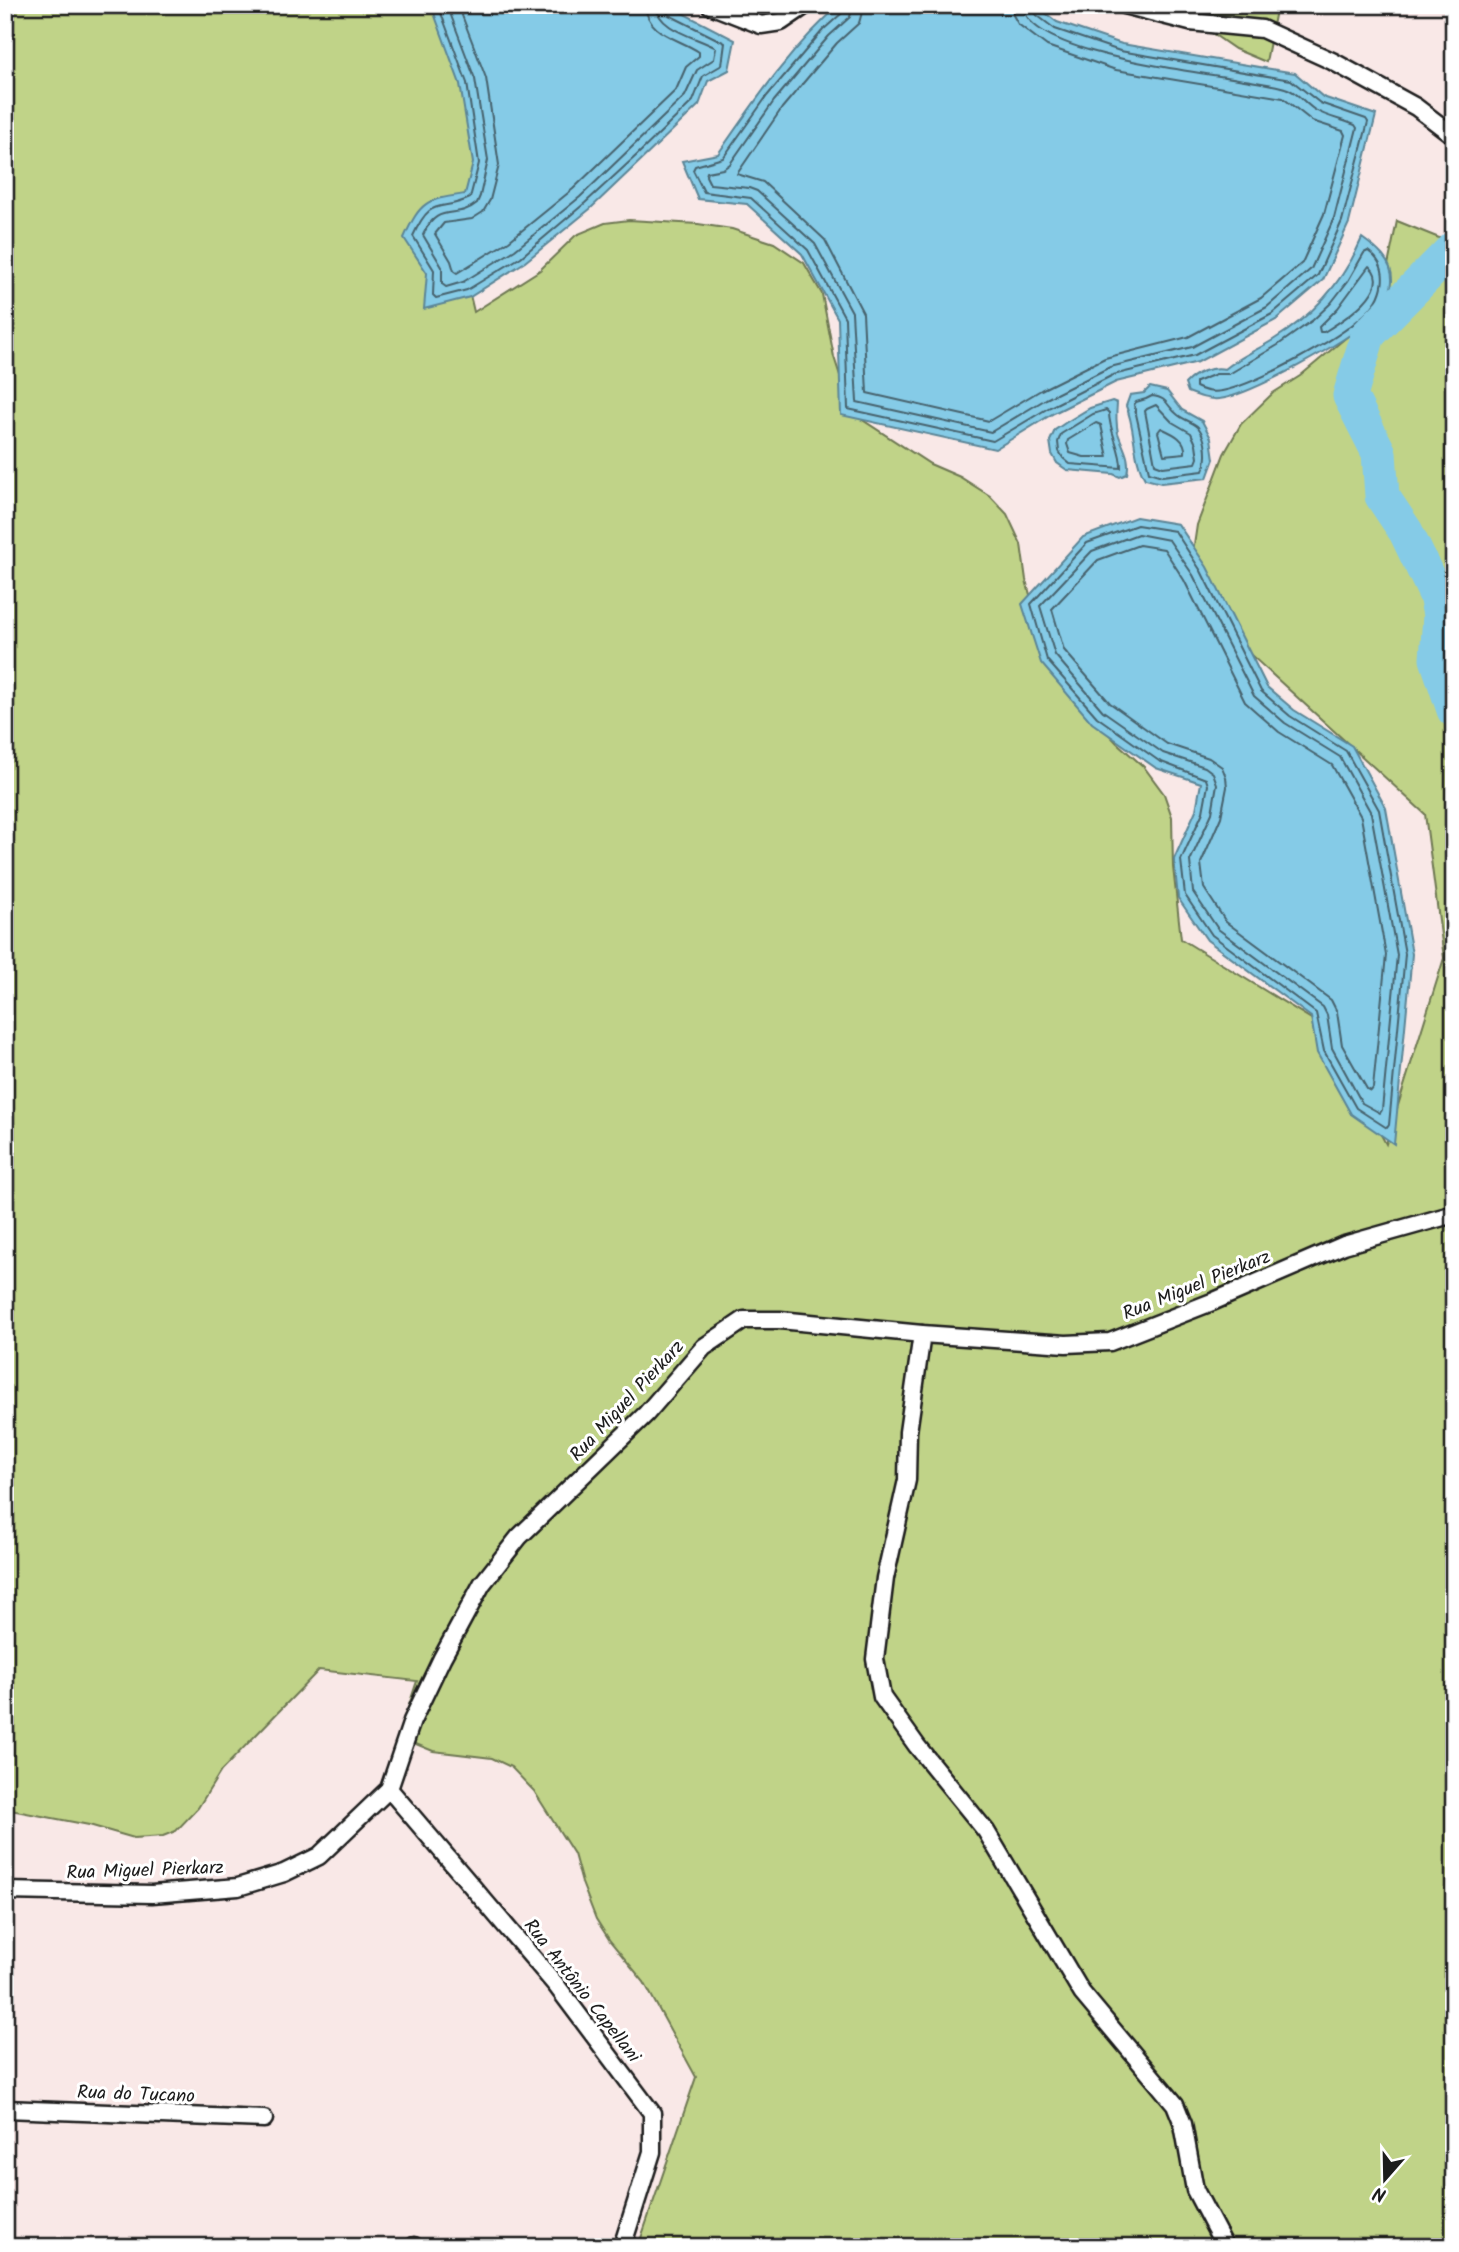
<svg xmlns="http://www.w3.org/2000/svg" width="1459" height="2252" viewBox="0 0 1459 2252" font-family="Kalam,sans-serif">
  <style>
    .green { fill: #c0d388; stroke: #6e7852; stroke-width: 2 }
    .water { fill: #85cbe7; stroke: #5b8596; stroke-width: 2 }
    .lines { fill: none; stroke-linecap: round; stroke-linejoin: round }
    .shore { stroke: #46626d; stroke-width: 2 }
    .river { stroke: #85cbe7; stroke-width: 35 }
    .minor-casing { stroke: #1c1c1c; stroke-width: 21 }
    .minor { stroke: #fff; stroke-width: 16 }
    .labels { text-anchor: middle; stroke-width: 6; stroke-linejoin: round; paint-order: stroke }
    .street-label { font-size: 19px; fill: #1c1c1c; stroke: #fff }
  </style>
  <rect width="100%" height="100%" fill="#f9e8e7"/>
  <filter id="ink" filterUnits="userSpaceOnUse"><feTurbulence type="fractalNoise" baseFrequency=".0143" numOctaves="2"/><feDisplacementMap in="SourceGraphic" scale="14" xChannelSelector="R" yChannelSelector="G"/><feConvolveMatrix kernelMatrix="1 2 1 2 8 2 1 2 1" color-interpolation-filters="sRGB"/></filter>
  <g filter="url(#ink)">
    <g class="green">
      <polygon points="5,5 475,5 494,125 470,295 474,312 540,270 576,235 605,223 629,220 698,224 732,229 774,243 804,263 822,294 834,357 852,413 930,464 960,477 990,496 1007,514 1021,544 1026,580 1051,672 1117,743 1144,767 1164,794 1172,817 1173,867 1181,939 1321,1025 1386,1144 1444,958 1425,814 1216,623 1190,572 1197,525 1224,454 1241,424 1273,393 1300,376 1379,310 1397,221 1454,244 1454,2247 638,2247 696,2077 644,1982 610,1941 596,1919 582,1883 574,1854 534,1791 511,1767 492,1758 433,1751 406,1740 403,1723 417,1681 319,1670 221,1771 198,1808 176,1831 163,1836 134,1838 89,1825 5,1809"/>
      <polygon points="1171,5 1277,5 1266,62 1235,49"/>
    </g>
    <g class="water">
      <path d="M 431,5 L 667,5 L 735,40 L 729,70 L 708,81 L 699,105 L 590,209 L 525,262 L 470,297 L 424,309 L 427,273 L 404,238 C 421,200 426,200 465,194 L 473,163 L 460,84 Z"/>
      <path d="M 840,5 L 1035,5 L 1057,22 L 1122,44 L 1295,73 L 1323,97 L 1376,115 L 1349,223 L 1323,280 L 1276,320 L 1198,362 L 1116,382 L 1054,413 L 995,449 L 841,415 L 838,319 L 802,254 L 747,204 L 698,199 L 682,161 L 718,154 C 755,101 791,47 840,5 Z"/>
      <path d="M 1362,238 C 1376,248 1393,261 1392,281 C 1392,293 1380,310 1372,318 C 1350,340 1249,396 1219,399 C 1208,400 1198,396 1188,392 L 1185,384 C 1195,373 1211,366 1225,369 C 1240,357 1257,350 1273,340 C 1314,315 1343,283 1362,238 Z"/>
      <path d="M 1150,387 L 1167,391 L 1182,410 L 1202,421 L 1211,438 L 1214,459 L 1207,478 L 1161,483 L 1145,479 C 1132,456 1136,429 1126,406 L 1130,395 L 1144,393 Z"/>
      <path d="M 1112,401 L 1117,403 C 1116,414 1116,423 1118,433 C 1123,448 1131,458 1127,474 L 1120,477 L 1113,474 L 1067,470 L 1057,463 L 1052,454 L 1050,441 L 1055,430 L 1065,423 L 1090,408 Z"/>
      <polygon points="1136,517 1178,524 1207,567 1267,687 1294,710 1352,746 1386,808 1412,954 1394,1144 1351,1114 1317,1053 1311,1017 1207,940 1178,898 1174,859 1196,810 1201,783 1156,768 1092,723 1041,663 1022,604 1083,537"/>
    </g>
    <g class="lines">
      <g class="shore">
        <path d="M 438,5 L 467,83 L 479,163 L 470,198 C 439,213 432,194 413,236 L 434,270 L 433,295 L 436,298 L 467,290 L 521,257 L 585,203 L 637,155 L 693,101 L 703,76 L 722,65 L 725,43 L 669,15 L 665,10 L 665,5"/>
        <path d="M 447,5 L 475,79 L 488,160 L 480,196 L 477,203 C 456,221 438,201 423,235 L 442,267 L 442,284 L 446,287 L 463,282 L 515,250 L 580,197 L 685,96 L 697,70 L 714,59 L 716,48 C 697,37 657,30 656,5"/>
        <path d="M 458,5 L 486,78 L 499,165 L 490,200 L 483,212 L 472,219 L 444,223 L 435,234 L 451,261 L 454,271 L 457,273 L 509,241 L 573,189 L 676,90 L 686,67 L 699,56 L 699,52 C 679,38 647,35 645,5"/>
        <polyline points="844,5 842,13 823,30 767,96 723,158 695,166 693,170 704,192 751,198 808,250 845,318 848,409 993,441 1050,407 1113,375 1195,355 1272,314 1318,275 1342,221 1368,122 1366,119 1320,103 1291,80 1120,51 1055,29 1034,13 1031,5"/>
        <path d="M 853,5 L 850,17 L 829,36 L 774,101 L 730,164 L 723,169 L 707,172 L 706,176 L 710,184 L 749,188 L 757,191 L 815,244 L 852,312 L 857,402 L 991,432 L 1046,399 L 1110,367 L 1192,347 L 1267,307 L 1311,269 L 1334,218 L 1357,128 L 1355,125 C 1343,120 1327,117 1315,110 C 1305,104 1297,91 1285,88 C 1241,74 1026,61 1023,5"/>
        <polyline points="864,5 859,23 837,43 782,108 737,174 763,182 825,240 863,313 867,393 989,421 1041,390 1105,358 1188,337 1261,298 1302,263 1324,214 1345,135 1343,131 1312,121 1283,98 1116,70 1047,46 1018,24 1013,15 1012,5"/>
        <path d="M 1368,251 C 1392,268 1384,298 1364,315 C 1337,340 1257,384 1222,391 C 1213,393 1204,391 1196,387 L 1196,382 L 1216,374 L 1229,374 L 1278,345 L 1313,320 L 1331,303 L 1348,281 L 1364,253 Z"/>
        <path d="M 1369,266 C 1395,289 1340,322 1324,332 L 1320,332 L 1319,327 L 1338,308 Z"/>
        <path d="M 1152,396 C 1169,398 1166,406 1178,415 C 1184,420 1193,422 1198,427 C 1207,439 1208,458 1203,471 L 1162,476 L 1149,472 L 1134,405 L 1136,402 L 1146,399 Z"/>
        <polygon points="1156,405 1172,422 1191,433 1196,444 1198,458 1196,463 1163,467 1155,464 1145,411 1147,409"/>
        <path d="M 1106,410 L 1109,413 C 1109,432 1122,450 1121,468 L 1070,464 L 1063,458 L 1059,451 L 1058,442 L 1061,434 L 1093,414 Z"/>
        <polygon points="1096,423 1101,425 1108,457 1084,457 1070,453 1067,444 1068,440"/>
        <path d="M 1161,428 C 1172,433 1187,439 1185,453 L 1164,455 L 1158,432 Z"/>
        <polygon points="1137,525 1175,531 1201,571 1261,691 1290,716 1346,751 1379,810 1405,954 1389,1125 1387,1128 1356,1108 1324,1051 1316,1013 1212,935 1185,895 1181,860 1203,812 1208,785 1206,779 1159,761 1097,717 1047,660 1031,604 1087,543"/>
        <polygon points="1138,534 1169,540 1193,575 1254,696 1285,723 1340,757 1371,813 1397,955 1382,1110 1380,1113 1362,1103 1332,1048 1327,1015 1323,1007 1218,929 1193,892 1190,861 1212,813 1217,784 1213,773 1205,767 1163,753 1103,711 1055,655 1040,606 1092,551"/>
        <polygon points="1139,545 1164,549 1184,580 1245,702 1279,732 1332,765 1361,817 1386,955 1373,1088 1371,1091 1367,1089 1342,1045 1337,1012 1331,1000 1226,922 1204,888 1201,863 1221,817 1227,787 1226,777 1222,767 1209,758 1167,744 1110,703 1064,650 1052,609 1098,560"/>
      </g>
      <polyline class="river" points="1454,248 1368,335 1350,396 1379,453 1382,496 1406,532 1436,595 1440,615 1437,659 1454,710"/>
      <g class="minor-casing">
        <g id="minor">
          <polyline points="710,5 761,25 781,22 806,5"/>
          <polyline points="1124,5 1190,22 1262,29 1332,61 1416,107 1454,136"/>
          <polyline points="922,1334 908,1432 907,1480 885,1578 875,1659 882,1697 917,1746 986,1831 1082,1993 1175,2104 1183,2124 1195,2190 1225,2247"/>
          <polyline points="389,1789 556,1985 652,2113 652,2152 622,2247"/>
          <polyline points="5,1891 152,1894 238,1887 284,1873 319,1856 389,1789 412,1721 442,1658 482,1584 519,1537 646,1414 704,1347 744,1320 780,1320 922,1334 1066,1344 1110,1342 1212,1302 1344,1245 1454,1214"/>
          <polyline points="5,2109 264,2119"/>
          <polyline points="414,2247 414,2246"/>
        </g>
      </g>
      <use href="#minor" class="minor"/>
    </g>
  </g>
  <g class="labels">
    <g class="street-label">
      <text transform="translate(1196 1284) rotate(-22)" y="7">Rua Miguel Pierkarz</text>
      <text transform="translate(626 1400) rotate(-47)" y="7">Rua Miguel Pierkarz</text>
      <text transform="translate(145 1869) rotate(-2)" y="7">Rua Miguel Pierkarz</text>
      <text transform="translate(583 1990) rotate(52)" y="7">Rua Antônio Capellani</text>
      <text transform="translate(136 2093) rotate(2)" y="7">Rua do Tucano</text>
    </g>
  </g>
  <rect width="1459" height="2252" fill="none" stroke="#fff" stroke-width="28"/>
  <rect x="14" y="14" width="1431" height="2224" fill="none" stroke="#1c1c1c" stroke-width="2.5" filter="url(#ink)"/>
  <g transform="translate(1385 2179) rotate(200)" stroke="#ffffff" stroke-width="5" paint-order="stroke">
  <path d="M0-5L12 26L0 18L-12 26Z" fill="#1c1c1c"/>
  <text y="-10" font-size="19" font-weight="bold" text-anchor="middle" fill="#1c1c1c">N</text>
  </g>
</svg>
